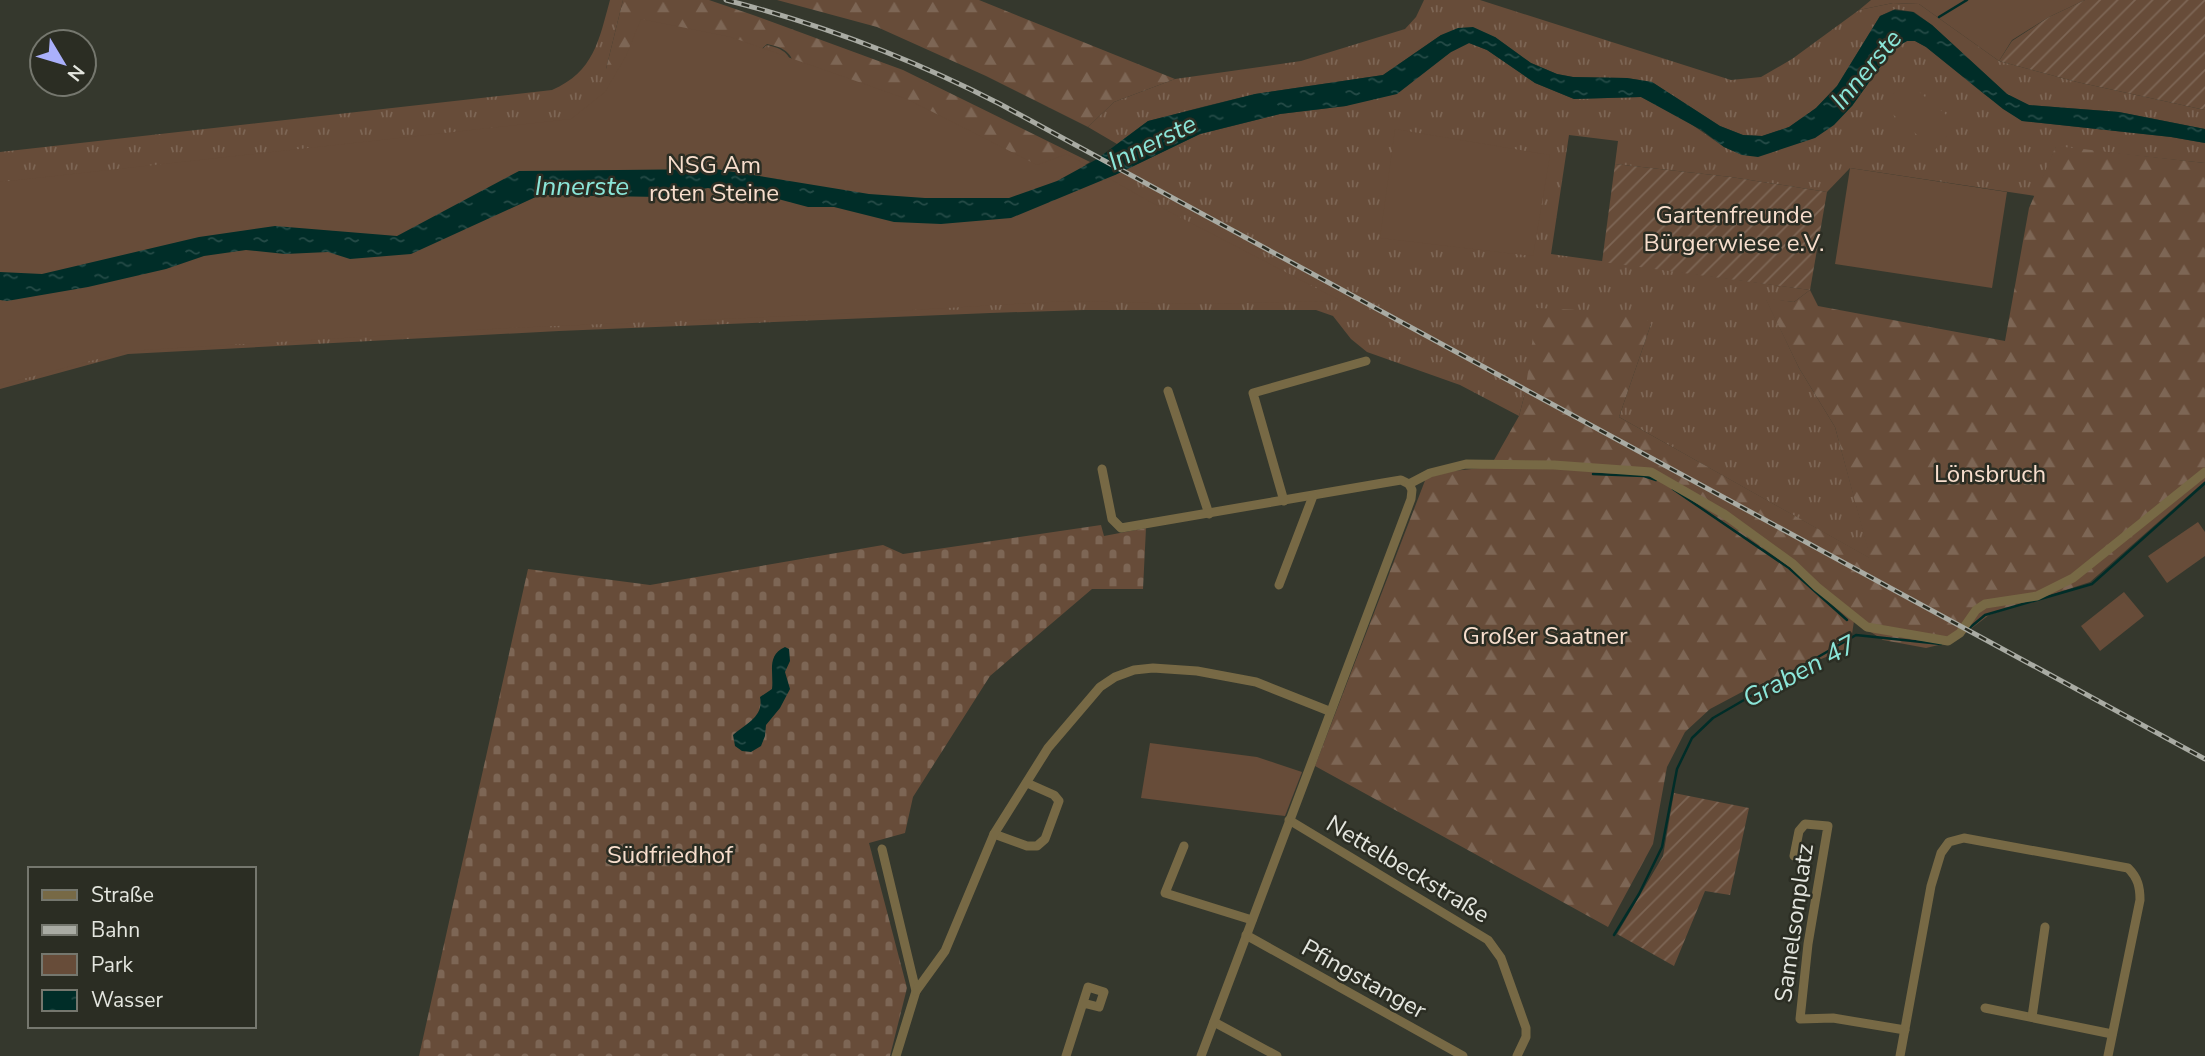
<svg xmlns="http://www.w3.org/2000/svg" width="2205" height="1056" viewBox="0 0 2205 1056" font-family="'Nunito Sans',sans-serif">
  <style>
    .grass { fill: url(#grass-tufts) }
    .forest { fill: url(#forest-firs) }
    .cemetery { fill: url(#cemetery-stones) }
    .park { fill: #674c39 }
    .garden { fill: url(#garden-furrows) }
    .water { fill: url(#water-ripples) }
    .lines { fill: none; stroke-linecap: round; stroke-linejoin: round }
    .stream { stroke: #002d28; stroke-width: 2.5 }
    .street { stroke: #776945; stroke-width: 9 }
    .rail-casing { stroke: #a9aba3; stroke-width: 5 }
    .rail { stroke: #2b2d23; stroke-width: 2.5; stroke-dasharray: 8; stroke-linecap: butt }
    .labels { text-anchor: middle; stroke-width: 5; stroke-linejoin: round; paint-order: stroke }
    .park-label { font-size: 24px; fill: #f7decd; stroke: #2b2d23 }
    .street-label { font-size: 24px; fill: #e4e6df; stroke: #2b2d23 }
    .water-label { font-size: 26px; font-style: italic; fill: #8be6d9; stroke: #2b2d23 }
  </style>
  <defs>
    <pattern id="grass-tufts" width="24" height="20" patternUnits="userSpaceOnUse" patternTransform="scale(1.75)"><rect width="24" height="20" fill="#674c39"/><path d="M3 7l-1-3M5 7V3M7 7l1-3M15 17l-1-3M17 17v-4M19 17l1-3" fill="none" stroke="#7d6655"/></pattern>
    <pattern id="forest-firs" width="22" height="20" patternUnits="userSpaceOnUse" patternTransform="scale(1.75)"><rect width="22" height="20" fill="#674c39"/><path d="M5 1l3.5 6h-7zM16 11l3.5 6h-7z" fill="#7d6655"/></pattern>
    <pattern id="cemetery-stones" width="16" height="16" patternUnits="userSpaceOnUse" patternTransform="scale(1.75)"><rect width="16" height="16" fill="#674c39"/><path d="M2 7V4a2 2 0 0 1 4 0v3zM10 15v-3a2 2 0 0 1 4 0v3z" fill="#7d6655"/></pattern>
    <pattern id="garden-furrows" width="10" height="10" patternUnits="userSpaceOnUse" patternTransform="scale(1.75)"><rect width="10" height="10" fill="#674c39"/><path d="M-1 1l2-2M0 10L10 0M9 11l2-2" fill="none" stroke="#7d6655"/></pattern>
    <pattern id="water-ripples" width="26" height="14" patternUnits="userSpaceOnUse" patternTransform="scale(1.75)"><rect width="26" height="14" fill="#002d28"/><path d="M2 4q2-2 4 0t4 0M15 11q2-2 4 0t4 0" fill="none" stroke="#254b47"/></pattern>
  </defs>
  <rect width="100%" height="100%" fill="#35382d"/>
  <g class="grass">
    <path d="M 610,0 L 623,0 L 606,69 L 729,78 L 767,45 C 789,50 791,57 795,78 L 0,272 L 0,152 L 552,90 C 594,72 599,40 610,0 Z"/>
    <polygon points="1424,0 1480,0 1731,80 1761,77 1792,59 1859,10 1893,3 1919,4 1999,61 2077,82 2205,110 2205,129 2119,112 2029,105 2007,94 1932,25 1914,12 1895,9 1880,16 1837,86 1816,108 1789,127 1762,136 1743,135 1720,126 1652,82 1627,78 1573,77 1557,74 1531,63 1495,37 1441,35 1383,75 1255,94 1206,106 1148,121 1117,144 1088,127 1114,102 1175,79 1301,61 1405,29 1416,17"/>
    <polygon points="1907,41 1915,41 1926,47 1984,94 2022,121 2171,137 2205,143 2205,163 2056,147 2035,196 1850,168 1827,192 1731,177 1615,164 1618,141 1569,135 1551,254 1810,290 1794,302 1766,299 1799,368 1835,427 1871,559 1619,417 1651,324 1525,393 1519,416 1460,385 1367,352 1351,339 1333,316 1316,310 1084,310 990,313 559,331 128,354 0,389 0,300 1115,175 1200,134 1280,114 1346,106 1432,65 1451,52 1469,43 1487,50 1535,83 1574,99 1641,97 1678,115 1724,147 1742,155 1852,106 1893,49"/>
  </g>
  <g class="forest">
    <path d="M 623,0 L 709,0 L 753,15 L 903,70 L 1090,162 L 1057,181 L 797,79 C 793,56 791,49 767,44 L 729,78 L 615,88 L 606,69 Z"/>
    <polygon points="777,0 979,0 1175,79 1114,102 1088,127 986,76 877,27"/>
    <polygon points="2056,146 2205,163 2205,481 2090,582 1989,615 1955,641 1926,648 1883,640 1854,621 1850,647 1742,692 1710,709 1685,732 1667,767 1653,844 1608,927 1315,766 1426,478 1453,471 1490,467 1519,416 1525,393 1537,308 1641,313 1651,324 1619,417 1870,558 1835,427 1799,368 1765,298 1794,302 1810,290 1818,306 2005,341 2029,208"/>
  </g>
  <polygon class="cemetery" points="1101,525 1104,536 1146,528 1143,589 1092,589 990,676 913,797 905,833 869,843 907,988 890,1056 419,1056 528,569 650,585 883,545 903,554"/>
  <g class="park">
    <polygon points="1871,0 2085,0 2049,17 2012,40 1999,61 1919,4 1893,3 1859,10"/>
    <polygon points="641,19 731,37 907,99 1037,165 1067,154 1145,199 1341,301 1193,304 1066,301 862,313 509,328 128,351 0,385 0,182 571,119 605,92 626,56"/>
    <polygon points="1905,80 1957,124 1935,150 1883,106"/>
    <polygon points="1395,129 1550,155 1533,256 1380,238"/>
    <polygon points="1850,168 2007,192 1992,288 1835,264"/>
    <polygon points="2198,522 2205,532 2205,556 2167,583 2148,556"/>
    <polygon points="2124,592 2144,616 2100,651 2081,626"/>
    <polygon points="1150,743 1257,757 1302,772 1285,816 1141,798"/>
  </g>
  <g class="garden">
    <polygon points="2085,0 2205,0 2205,110 2077,82 1999,61 2012,41 2049,17"/>
    <polygon points="1615,164 1731,177 1827,192 1810,290 1602,262"/>
    <polygon points="1674,793 1749,808 1730,895 1705,891 1674,966 1617,934 1663,856"/>
  </g>
  <g class="water">
    <polygon points="1894,10 1913,12 1932,25 2007,94 2029,105 2119,112 2205,129 2205,143 2171,137 2022,121 2003,109 1926,47 1915,41 1907,41 1893,49 1852,106 1834,125 1815,138 1758,157 1742,155 1724,147 1703,131 1641,97 1574,99 1535,83 1487,50 1469,43 1451,52 1397,94 1346,106 1280,114 1200,134 1115,175 1011,218 941,224 894,222 834,207 808,207 778,199 741,196 708,188 661,197 540,195 411,254 350,259 328,252 285,254 246,250 204,256 166,269 88,287 7,301 0,300 0,272 42,274 199,237 275,226 397,236 519,171 716,169 869,194 925,198 1009,198 1057,181 1097,159 1148,121 1255,94 1383,75 1441,35 1458,28 1473,27 1495,37 1531,63 1557,74 1573,77 1627,78 1652,82 1720,126 1743,135 1762,136 1789,127 1816,108 1837,86 1880,16"/>
    <path d="M 785,647 L 789,649 L 790,661 L 785,672 L 790,689 L 780,708 L 766,725 L 765,736 L 761,746 L 751,752 L 742,751 L 735,746 L 733,735 C 746,723 764,717 760,697 L 772,689 C 774,673 766,655 785,647 Z"/>
  </g>
  <g class="lines">
    <g class="stream">
      <polyline points="1939,17 1967,0"/>
      <polyline points="1593,474 1644,476 1656,480"/>
      <polyline points="1673,489 1789,568 1847,620"/>
      <polyline points="1967,630 1985,615 2092,584 2205,483"/>
      <polyline points="1614,935 1639,894 1662,847 1677,769 1692,738 1713,718 1856,635 1941,644"/>
    </g>
    <g class="street">
      <polyline points="1168,391 1209,514"/>
      <polyline points="1102,469 1112,519 1121,528 1383,483 1401,480 1409,484 1430,473 1466,464 1554,465 1651,472 1724,514 1793,564 1817,587 1867,627 1948,641 1960,633 1976,610 1985,604 2037,596 2073,578 2205,472"/>
      <polyline points="1284,501 1253,393 1366,361"/>
      <polyline points="1279,585 1313,496"/>
      <polyline points="1289,820 1488,940 1501,958 1526,1028 1526,1037 1517,1056"/>
      <polyline points="994,834 1027,846 1037,846 1045,839 1059,801 1054,795 1027,783"/>
      <polyline points="1184,846 1165,893 1252,920"/>
      <polyline points="882,849 916,991 896,1056"/>
      <polyline points="1794,856 1799,831 1805,824 1828,826 1808,944 1800,1019 1833,1018 1905,1030"/>
      <polyline points="1246,935 1463,1056"/>
      <polyline points="916,991 945,951 994,834 1048,748 1100,687 1115,677 1134,670 1153,668 1197,671 1256,682 1329,711"/>
      <polyline points="1985,1008 2112,1034"/>
      <polyline points="2032,1017 2045,927"/>
      <polyline points="1214,1022 1277,1056"/>
      <polyline points="1066,1056 1088,987 1104,992 1099,1007 1083,1003"/>
      <polyline points="1201,1056 1411,499 1412,490 1409,484"/>
      <path d="M 1900,1056 L 1931,886 L 1941,853 L 1949,842 L 1964,838 L 2128,868 C 2138,878 2140,887 2140,900 L 2108,1056"/>
    </g>
    <g class="rail-casing">
      <path id="rail" d="M 726,0 C 821,24 912,59 1000,104 L 2205,759"/>
    </g>
    <use href="#rail" class="rail"/>
  </g>
  <g class="labels">
    <g class="park-label">
      <text x="714" y="173">NSG Am<tspan x="714" dy="28">roten Steine</tspan></text>
      <text x="1734" y="223">Gartenfreunde<tspan x="1734" dy="28">Bürgerwiese e.V.</tspan></text>
      <text x="1990" y="482">Lönsbruch</text>
      <text x="1545" y="644">Großer Saatner</text>
      <text x="670" y="863">Südfriedhof</text>
    </g>
    <g class="street-label">
      <text transform="translate(1408 869) rotate(31)" y="8">Nettelbeckstraße</text>
      <text transform="translate(1794 923) rotate(-82)" y="8">Samelsonplatz</text>
      <text transform="translate(1364 979) rotate(29)" y="8">Pfingstanger</text>
    </g>
    <g class="water-label">
      <text transform="translate(1866 69) rotate(-50)" y="9">Innerste</text>
      <text transform="translate(1152 142) rotate(-26)" y="9">Innerste</text>
      <text x="582" y="195">Innerste</text>
      <text transform="translate(1799 671) rotate(-28)" y="9">Graben 47</text>
    </g>
  </g>
  <rect x="28" y="867" width="228" height="161" fill="#2b2d23" stroke="#75776e" stroke-width="2"/>
  <rect x="42" y="890" width="35" height="10" fill="#776945" stroke="#75776e" stroke-width="2"/>
  <text x="91" y="902" font-size="21" fill="#e4e6df">Straße</text>
  <rect x="42" y="925" width="35" height="10" fill="#a9aba3" stroke="#75776e" stroke-width="2"/>
  <text x="91" y="937" font-size="21" fill="#e4e6df">Bahn</text>
  <rect x="42" y="954" width="35" height="21" fill="#674c39" stroke="#75776e" stroke-width="2"/>
  <text x="91" y="972" font-size="21" fill="#e4e6df">Park</text>
  <rect x="42" y="990" width="35" height="21" fill="url(#water-ripples)" stroke="#75776e" stroke-width="2"/>
  <text x="91" y="1007" font-size="21" fill="#e4e6df">Wasser</text>
  <g transform="translate(63 63) rotate(128)"><circle r="33" fill="#2b2d23" stroke="#75776e" stroke-width="2"/>
  <path d="M0-5L12 26L0 18L-12 26Z" fill="#aab0fb"/>
  <text y="-10" font-size="19" font-weight="bold" text-anchor="middle" fill="#e4e6df">N</text>
  </g>
</svg>
